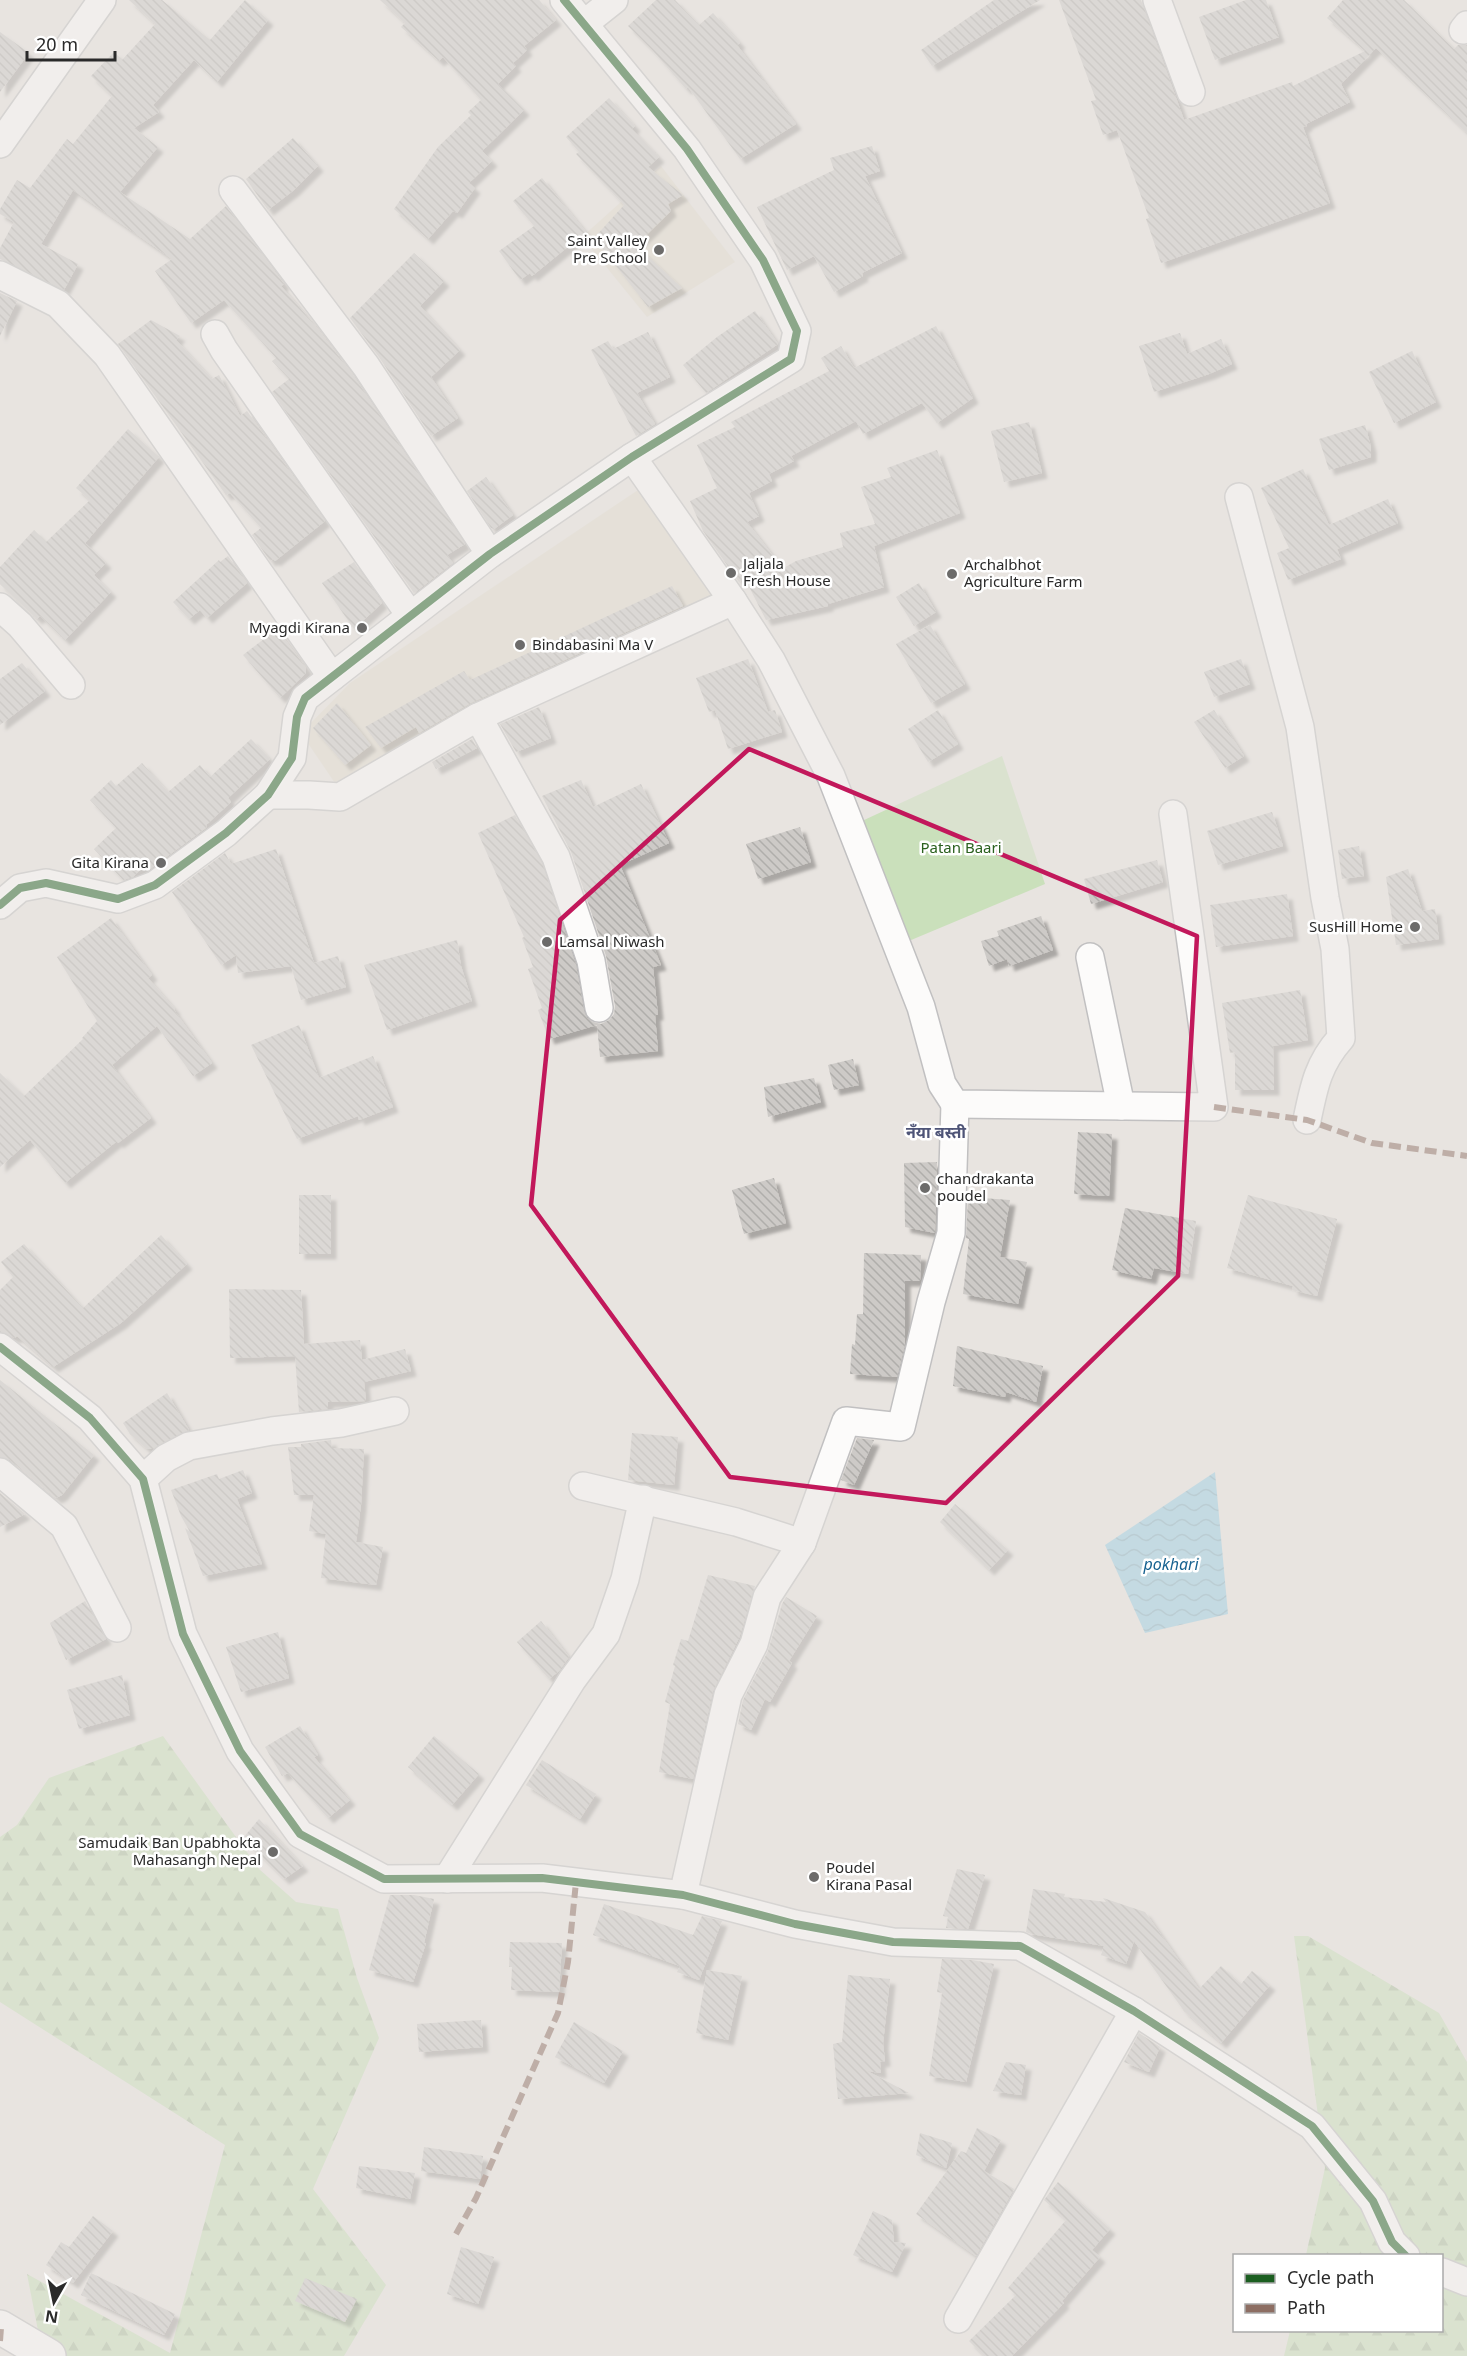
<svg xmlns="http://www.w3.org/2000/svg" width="1467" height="2356" viewBox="0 0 1467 2356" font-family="'Noto Sans','Noto Sans Devanagari',sans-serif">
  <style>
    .education { fill: #e2dccf }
    .grass { fill: #cae0bb }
    .forest { fill: url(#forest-firs) }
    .water { fill: url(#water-waves) }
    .building { fill: url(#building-back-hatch); filter: url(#shadow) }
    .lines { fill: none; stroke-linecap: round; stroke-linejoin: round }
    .minor-casing { stroke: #c1c0c1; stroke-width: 30 }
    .tertiary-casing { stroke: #c1c0c1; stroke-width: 36 }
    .minor { stroke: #fcfbfa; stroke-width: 27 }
    .tertiary { stroke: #fcfbfa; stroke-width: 33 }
    .quiet { stroke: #8d6e63; stroke-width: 6; stroke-dasharray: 12 6; stroke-linecap: butt }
    .cycleway-casing { stroke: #fff; stroke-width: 11 }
    .cycleway { stroke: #1b5e20; stroke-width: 8 }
    .marked { fill: none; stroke: #c2185b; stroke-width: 4.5; stroke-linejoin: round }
    .poi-dot { fill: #6c6b6a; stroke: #fff; stroke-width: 2 }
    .labels { text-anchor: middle; stroke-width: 5; stroke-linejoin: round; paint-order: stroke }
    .poi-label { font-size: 15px; fill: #2a2a2a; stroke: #fff; text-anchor: start }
    .park-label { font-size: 15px; fill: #2b611f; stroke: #fff }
    .neighbourhood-label { font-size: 16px; font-weight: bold; fill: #4e5477; stroke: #fff }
    .water-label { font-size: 16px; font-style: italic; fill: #176290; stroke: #fff }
  </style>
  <defs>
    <pattern id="forest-firs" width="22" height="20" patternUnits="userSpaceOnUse" patternTransform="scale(1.5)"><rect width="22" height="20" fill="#cae0bb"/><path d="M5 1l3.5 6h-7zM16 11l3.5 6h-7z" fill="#aec0a1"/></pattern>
    <pattern id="water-waves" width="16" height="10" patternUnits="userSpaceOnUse" patternTransform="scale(1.5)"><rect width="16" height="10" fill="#9acee4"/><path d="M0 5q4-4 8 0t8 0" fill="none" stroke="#85b1c4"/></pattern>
    <pattern id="building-back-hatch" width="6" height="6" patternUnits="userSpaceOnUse" patternTransform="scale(1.5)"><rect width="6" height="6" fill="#cdcac7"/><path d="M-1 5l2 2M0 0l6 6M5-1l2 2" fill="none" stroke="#b0aeab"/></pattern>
    <filter id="shadow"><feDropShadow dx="5.5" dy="5.5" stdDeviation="1.5" flood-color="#0004"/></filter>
  </defs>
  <rect width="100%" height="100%" fill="#e8e4e0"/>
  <g class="education">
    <polygon points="661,166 735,262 647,317 582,237"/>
    <polygon points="644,486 720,606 339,789 301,733 350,683"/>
  </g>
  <polygon class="grass" points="1002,756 1045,884 904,943 862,821"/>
  <g class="forest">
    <polygon points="163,1736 259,1869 296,1902 338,1909 357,1978 379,2038 313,2189 386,2285 344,2356 43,2356 27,2274 170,2353 225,2145 0,2002 0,1837 17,1825 49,1778"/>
    <polygon points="1294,1936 1308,1936 1439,2013 1467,2062 1467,2356 1284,2356 1290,2331 1442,2330 1442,2256 1306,2255 1325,2168"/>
  </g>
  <polygon class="water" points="1215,1472 1228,1614 1145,1633 1105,1545"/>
  <g class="building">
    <polygon points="129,0 162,0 210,40 245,0 268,20 217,82 194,60 153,105 159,112 134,128 158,147 120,192 190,239 226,206 284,284 281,286 313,323 353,375 465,544 447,555 453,563 414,593 272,392 289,379 272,361 276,358 224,300 191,323 155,271 172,259 73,190 41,244 78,264 64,290 0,259 0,248 14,222 0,214 0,209 17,180 30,188 67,139 73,144 112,96 91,76 114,52 122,60 155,24"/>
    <polygon points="380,0 539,0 556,20 524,46 527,50 513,63 516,66 498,84 524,110 482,151 492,161 469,183 475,188 457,213 453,211 428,239 394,209 438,147 471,115 468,112 481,100 443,57 439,61 401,27 405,23"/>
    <polygon points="656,0 675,0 699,25 713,13 740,43 737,45 796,124 740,159 688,87 686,89 653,51 628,26"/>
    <polygon points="994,0 1040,0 932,66 921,50"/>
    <polygon points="1059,0 1141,0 1184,120 1292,82 1293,86 1365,51 1327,18 1343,0 1404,0 1454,49 1458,45 1467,45 1467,133 1376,48 1341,84 1350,102 1306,124 1307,126 1303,127 1330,203 1161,263 1146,219 1149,218 1117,130 1103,135 1091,101 1096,100"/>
    <polygon points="1246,0 1266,0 1279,37 1215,60 1199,17"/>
    <polygon points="0,32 29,53 0,92"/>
    <polygon points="609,98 635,126 632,129 659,157 648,167 683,195 668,204 671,211 636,245 682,288 648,307 594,238 624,205 576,154 579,152 566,137"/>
    <polygon points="293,138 318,166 294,190 268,210 246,179"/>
    <polygon points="872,146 880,171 865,176 902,253 862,273 863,276 834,292 814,256 787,270 757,207 834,170 830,158"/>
    <polygon points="542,178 586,232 532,276 530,273 520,280 499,251 534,226 513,201"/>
    <polygon points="414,253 444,281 420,306 460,350 431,377 458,418 431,436 379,357 350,318"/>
    <polygon points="0,293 17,301 0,336"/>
    <polygon points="755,311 778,344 706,393 683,365 717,337"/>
    <polygon points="151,320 180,336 176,340 212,379 219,375 240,416 247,411 325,521 275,561 273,559 270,561 252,535 261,528 230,493 226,495 118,344"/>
    <polygon points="936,326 973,398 937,423 922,403 863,434 856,421 791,456 794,461 769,474 772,481 749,493 759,516 747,522 777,561 778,566 782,569 796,561 843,547 840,533 875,524 861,487 891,477 887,468 937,450 960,513 874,546 884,587 828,604 828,606 766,620 745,579 739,582 703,531 690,501 717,488 697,445 735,427 731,422 829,371 821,358 841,346 854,368"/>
    <polygon points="648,332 670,377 637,393 655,424 636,436 591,350 608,341 613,349"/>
    <polygon points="1180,333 1187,354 1221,339 1232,364 1209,374 1154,392 1139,346"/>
    <polygon points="1412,351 1436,402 1394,423 1369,372"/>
    <polygon points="1029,422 1042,473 1004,482 991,431"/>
    <polygon points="1365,425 1371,447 1371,457 1329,470 1319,439"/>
    <polygon points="128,429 159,457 85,543 106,563 94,575 111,592 65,640 40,616 37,619 0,584 0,567 34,530 46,542 90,500 76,488"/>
    <polygon points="1303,469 1329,525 1388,499 1398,523 1337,549 1341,559 1288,580 1277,553 1289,548 1261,488"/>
    <polygon points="486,477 513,515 494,529 491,528 467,491"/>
    <polygon points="228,556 247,583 207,618 200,610 189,619 173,602 219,560 220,562"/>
    <polygon points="354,562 382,603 354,629 322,583"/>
    <polygon points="919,583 936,612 914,626 896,597"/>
    <polygon points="672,586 683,606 471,703 419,733 416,727 381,748 365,727 464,671 470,680"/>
    <polygon points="930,625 965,684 931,703 896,644"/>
    <polygon points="277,629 306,668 306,673 280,698 243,655"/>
    <polygon points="748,659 768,712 775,710 782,732 728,749 715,710 709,712 696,678"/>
    <polygon points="1241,659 1250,684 1214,697 1204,672"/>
    <polygon points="22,663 45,691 0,725 0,679"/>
    <polygon points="337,703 371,745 345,765 313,728"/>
    <polygon points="539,707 551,738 516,752 500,724"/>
    <polygon points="938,710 958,744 928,762 908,729"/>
    <polygon points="1214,710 1244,756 1225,768 1194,722"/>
    <polygon points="251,739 270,759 228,798 231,802 206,825 207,827 150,869 146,864 133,877 123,880 94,849 116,828 90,800 111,780 116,786 142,763 168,792 200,765 210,777"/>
    <polygon points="472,739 477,748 436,769 432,762"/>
    <polygon points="581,780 593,807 641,784 669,843 620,865 661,965 653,967 658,1015 655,1015 658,1051 600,1057 597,1025 549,1039 538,1010 542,1008 528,969 533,967 522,938 524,937 478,833 515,815 542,863 576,965 584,1011 587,1018 593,1022 601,1024 609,1020 614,1014 615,1006 606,956 571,852 542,796"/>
    <polygon points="1272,812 1283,846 1218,865 1207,831"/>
    <polygon points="800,827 811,862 758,879 746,844"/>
    <polygon points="1359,846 1364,876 1342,879 1338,850"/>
    <polygon points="276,849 314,963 338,956 346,987 301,1000 291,966 238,973 236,955 221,965 172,892 225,853 231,864"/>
    <polygon points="1157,860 1163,882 1091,904 1084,879"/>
    <polygon points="1408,869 1422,911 1435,909 1439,939 1396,945 1386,877"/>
    <polygon points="1287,894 1293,936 1216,947 1210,905"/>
    <polygon points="1041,916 1053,950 1009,966 1007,959 989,966 981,941 999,936 997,931"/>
    <polygon points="111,918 152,975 148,978 175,1009 174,1010 212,1063 193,1076 157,1026 112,1065 151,1118 118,1143 117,1141 65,1183 30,1140 0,1167 0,1073 24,1096 83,1039 82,1038 97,1021 57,957"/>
    <polygon points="457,940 461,966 472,1001 387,1030 364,965"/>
    <polygon points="1300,990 1308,1040 1273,1046 1274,1090 1235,1090 1235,1052 1230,1053 1222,1003"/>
    <polygon points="299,1025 319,1078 373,1056 393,1107 359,1120 358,1116 297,1139 251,1045"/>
    <polygon points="853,1059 859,1085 834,1090 828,1065"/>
    <polygon points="814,1078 821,1102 768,1117 764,1087"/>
    <polygon points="1078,1132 1112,1134 1109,1196 1074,1194"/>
    <polygon points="937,1162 935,1233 905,1227 904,1163"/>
    <polygon points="774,1178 786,1223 744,1234 732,1190"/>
    <rect x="299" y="1195" width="32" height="59"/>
    <polygon points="1248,1195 1337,1219 1317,1296 1292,1290 1293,1286 1227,1268"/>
    <polygon points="968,1197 1010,1200 1000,1257 1027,1262 1018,1304 963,1294 969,1239 966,1238"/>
    <polygon points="1125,1208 1196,1221 1188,1274 1154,1268 1151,1279 1112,1270"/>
    <polygon points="161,1235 187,1264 121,1323 53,1367 17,1336 15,1338 0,1332 0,1290 13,1277 1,1262 24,1244 83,1308"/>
    <polygon points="864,1253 921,1255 920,1281 905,1281 905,1344 897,1377 850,1374 852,1344 855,1345 857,1314 863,1314"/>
    <polygon points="229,1289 301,1290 304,1344 360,1340 362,1360 405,1349 411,1371 364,1382 366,1401 328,1402 328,1409 299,1412 295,1356 230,1358"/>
    <polygon points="957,1346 1043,1366 1036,1402 1006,1392 1005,1397 953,1386"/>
    <polygon points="0,1380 94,1455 62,1495 56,1498 10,1460 0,1457"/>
    <polygon points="167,1393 189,1430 153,1449 147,1449 130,1434 123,1423"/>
    <polygon points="632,1433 678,1437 674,1485 628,1480"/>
    <polygon points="857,1438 874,1440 854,1485 841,1480"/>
    <polygon points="331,1440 332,1448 364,1449 361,1505 356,1542 383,1547 376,1585 321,1578 326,1534 309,1531 314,1495 294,1495 288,1447 301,1447 301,1444"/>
    <polygon points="243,1470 252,1493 237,1499 262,1564 203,1576 185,1528 190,1532 181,1516 171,1490 217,1474 219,1479"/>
    <polygon points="0,1493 25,1514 0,1527"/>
    <polygon points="955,1504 1008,1550 989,1570 940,1522"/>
    <polygon points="708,1575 755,1586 739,1638 713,1691 693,1779 659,1772 670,1704 665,1702 675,1666 673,1665 681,1639 688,1641"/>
    <polygon points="786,1597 817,1616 789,1661 792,1663 770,1702 765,1699 751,1730 738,1724 743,1700 768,1651 782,1604"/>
    <polygon points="85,1601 106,1639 66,1660 50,1623"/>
    <polygon points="541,1621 569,1657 559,1671 549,1679 517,1642"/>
    <polygon points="278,1632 289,1678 241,1692 226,1647"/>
    <polygon points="122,1675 130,1715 79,1729 67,1690"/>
    <polygon points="300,1726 318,1755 314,1757 350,1800 328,1818 288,1773 282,1776 265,1747"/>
    <polygon points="434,1736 479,1774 452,1805 408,1767"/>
    <polygon points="542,1760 596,1794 580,1819 526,1785"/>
    <polygon points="259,1819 303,1866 284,1879 243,1838"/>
    <polygon points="957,1869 985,1875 968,1929 946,1928 948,1917 943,1916"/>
    <polygon points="1033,1889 1065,1894 1064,1897 1106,1902 1103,1898 1145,1912 1199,1989 1221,1966 1241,1984 1252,1971 1270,1985 1221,2043 1184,2011 1134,1941 1126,1964 1101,1955 1104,1946 1031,1934 1026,1932"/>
    <polygon points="390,1895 414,1895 434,1899 424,1943 426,1943 413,1982 369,1970"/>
    <polygon points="604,1904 693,1935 702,1916 722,1921 699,1980 677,1972 680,1966 593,1935"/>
    <polygon points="510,1942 562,1943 559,1992 511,1990 512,1967 509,1967"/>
    <polygon points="942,1959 972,1960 994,1964 966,2082 929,2076 942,1993 937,1992"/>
    <polygon points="707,1970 742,1976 728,2040 696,2033"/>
    <polygon points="848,1975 890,1979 883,2043 885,2061 880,2062 881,2073 867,2071 909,2093 838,2099 833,2044 842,2042"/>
    <polygon points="481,2020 483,2047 419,2052 417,2024"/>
    <polygon points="574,2022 623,2051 604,2083 555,2057"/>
    <polygon points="1139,2033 1160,2047 1149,2072 1124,2062"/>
    <polygon points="1006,2062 1026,2065 1021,2095 993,2091"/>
    <polygon points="977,2128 1001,2140 984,2171 1014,2189 976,2256 916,2214 961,2151 966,2153"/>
    <polygon points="920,2133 952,2143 946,2168 916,2155"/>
    <polygon points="424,2147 483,2156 480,2179 421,2171"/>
    <polygon points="359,2166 415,2173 410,2199 356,2188"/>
    <polygon points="1058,2182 1110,2229 1092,2250 1100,2257 1062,2301 1064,2303 1012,2356 984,2356 969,2341 1016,2295 1008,2288 1066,2220 1044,2200"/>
    <polygon points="873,2211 892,2220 894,2242 906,2243 892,2272 853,2255"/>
    <polygon points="93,2216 113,2231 73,2283 46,2265 61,2242 69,2247"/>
    <polygon points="461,2247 494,2257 478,2304 447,2294"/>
    <polygon points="91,2273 175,2314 164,2335 81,2295"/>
    <polygon points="305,2278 357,2299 345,2322 295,2301"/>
  </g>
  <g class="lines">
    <g class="minor-casing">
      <g id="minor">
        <polyline points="1157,0 1191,92"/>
        <polyline points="585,23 614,0"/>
        <polyline points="1463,30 1467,25"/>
        <polyline points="0,144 102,0"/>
        <polyline points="233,190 366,366 490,554"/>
        <polyline points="0,275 58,304 107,355 332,677"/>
        <polyline points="215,334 224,350 410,615"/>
        <polyline points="632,457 733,601 771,660 831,776 921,1007 942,1084 955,1104 1214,1107 1173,814"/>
        <path d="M 1239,497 L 1300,727 L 1325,898 L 1335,949 L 1341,1038 C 1318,1064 1314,1086 1307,1120"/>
        <polyline points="0,607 20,625 71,685"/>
        <polyline points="268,795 309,795 340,797 478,717"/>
        <polyline points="0,905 20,888 46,883 118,899 155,885 226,833 268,795 292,758 297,717 305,698 490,554 632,457 791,359 797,331 763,260 687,149 564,0"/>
        <polyline points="1090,957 1121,1106"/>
        <polyline points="599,1008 591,961 556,857 478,717 733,601"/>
        <polyline points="0,1347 90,1418 143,1479 183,1634 240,1751 300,1834 384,1879 542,1878 683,1895 795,1924 893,1942 1020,1946 1134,2011 1312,2126 1373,2201 1392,2242 1406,2256"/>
        <polyline points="0,1472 64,1526 117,1628"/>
        <polyline points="143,1479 166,1458 189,1446 272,1431 341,1423 395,1411"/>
        <polyline points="583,1486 736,1522 802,1543"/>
        <polyline points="447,1879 572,1680 606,1634 625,1579 643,1499"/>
        <polyline points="683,1895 728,1695 754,1644 767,1597 802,1543 846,1421 901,1427 931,1302 951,1233 955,1104"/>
        <polyline points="1442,2272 1467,2282"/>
        <polyline points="958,2319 1134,2011"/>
      </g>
    </g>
    <g class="tertiary-casing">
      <polyline id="tertiary" points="0,2327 49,2356"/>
    </g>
    <use href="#minor" class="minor"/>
    <use href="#tertiary" class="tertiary"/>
    <g class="quiet">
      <polyline points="1214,1107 1307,1120 1372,1143 1467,1156"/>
      <polyline points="456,2234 476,2198 558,2013 568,1962 576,1882"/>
      <polyline points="0,2341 1,2328"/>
    </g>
    <g class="cycleway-casing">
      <g id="cycleway">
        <polyline points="0,905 20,888 46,883 118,899 155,885 226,833 268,795 292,758 297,717 305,698 490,554 632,457 791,359 797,331 763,260 687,149 564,0"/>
        <polyline points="0,1347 90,1418 143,1479 183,1634 240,1751 300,1834 384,1879 542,1878 683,1895 795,1924 893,1942 1020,1946 1134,2011 1312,2126 1373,2201 1392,2242 1406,2256"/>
      </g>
    </g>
    <use href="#cycleway" class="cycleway"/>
  </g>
  <path d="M0 0H1467V2356H0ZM 749,749 L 1197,936 L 1178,1276 L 946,1503 L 730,1477 L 531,1205 L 560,920 Z" fill="#e8e4e0" fill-opacity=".55" fill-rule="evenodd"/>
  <path class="marked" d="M 749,749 L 1197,936 L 1178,1276 L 946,1503 L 730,1477 L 531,1205 L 560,920 Z"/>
  <g class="poi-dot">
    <circle cx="659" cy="250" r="6"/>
    <circle cx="731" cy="573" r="6"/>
    <circle cx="952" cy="574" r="6"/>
    <circle cx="362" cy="628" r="6"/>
    <circle cx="520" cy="645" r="6"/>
    <circle cx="161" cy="863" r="6"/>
    <circle cx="1415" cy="927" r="6"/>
    <circle cx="547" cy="942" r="6"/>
    <circle cx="925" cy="1188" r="6"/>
    <circle cx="273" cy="1852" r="6"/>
    <circle cx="814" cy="1877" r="6"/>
  </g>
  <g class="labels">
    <g class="poi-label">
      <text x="647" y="246" text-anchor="end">Saint Valley<tspan x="647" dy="17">Pre School</tspan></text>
      <text x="743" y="569">Jaljala<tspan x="743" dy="17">Fresh House</tspan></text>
      <text x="964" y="570">Archalbhot<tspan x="964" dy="17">Agriculture Farm</tspan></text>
      <text x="350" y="633" text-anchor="end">Myagdi Kirana</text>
      <text x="532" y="650">Bindabasini Ma V</text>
      <text x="149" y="868" text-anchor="end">Gita Kirana</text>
      <text x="1403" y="932" text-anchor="end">SusHill Home</text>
      <text x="559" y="947">Lamsal Niwash</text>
      <text x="937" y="1184">chandrakanta<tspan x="937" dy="17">poudel</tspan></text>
      <text x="261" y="1848" text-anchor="end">Samudaik Ban Upabhokta<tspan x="261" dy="17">Mahasangh Nepal</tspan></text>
      <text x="826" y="1873">Poudel<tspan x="826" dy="17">Kirana Pasal</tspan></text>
    </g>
    <g class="park-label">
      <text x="961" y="853">Patan Baari</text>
    </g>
    <g class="neighbourhood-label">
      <text x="936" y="1138">नँया बस्ती</text>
    </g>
    <g class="water-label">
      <text x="1171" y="1570">pokhari</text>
    </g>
  </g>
  <rect x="1233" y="2254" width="210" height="78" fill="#ffffff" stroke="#aaaaaa" stroke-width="1.5"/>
  <rect x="1245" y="2274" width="30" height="9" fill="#1b5e20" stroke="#aaaaaa" stroke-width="1.5"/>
  <text x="1287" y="2284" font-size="18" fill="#2a2a2a">Cycle path</text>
  <rect x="1245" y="2304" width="30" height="9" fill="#8d6e63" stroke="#aaaaaa" stroke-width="1.5"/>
  <text x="1287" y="2314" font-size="18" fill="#2a2a2a">Path</text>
  <g transform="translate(54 2302) rotate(189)" stroke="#ffffff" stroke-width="4.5" paint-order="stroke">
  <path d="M0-4.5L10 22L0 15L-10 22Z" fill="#2a2a2a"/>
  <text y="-9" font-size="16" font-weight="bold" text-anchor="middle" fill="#2a2a2a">N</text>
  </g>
  <path d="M27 51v9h88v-9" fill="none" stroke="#2a2a2a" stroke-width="3"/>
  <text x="36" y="51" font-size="18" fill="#2a2a2a" stroke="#ffffff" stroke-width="4.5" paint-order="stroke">20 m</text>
</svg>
